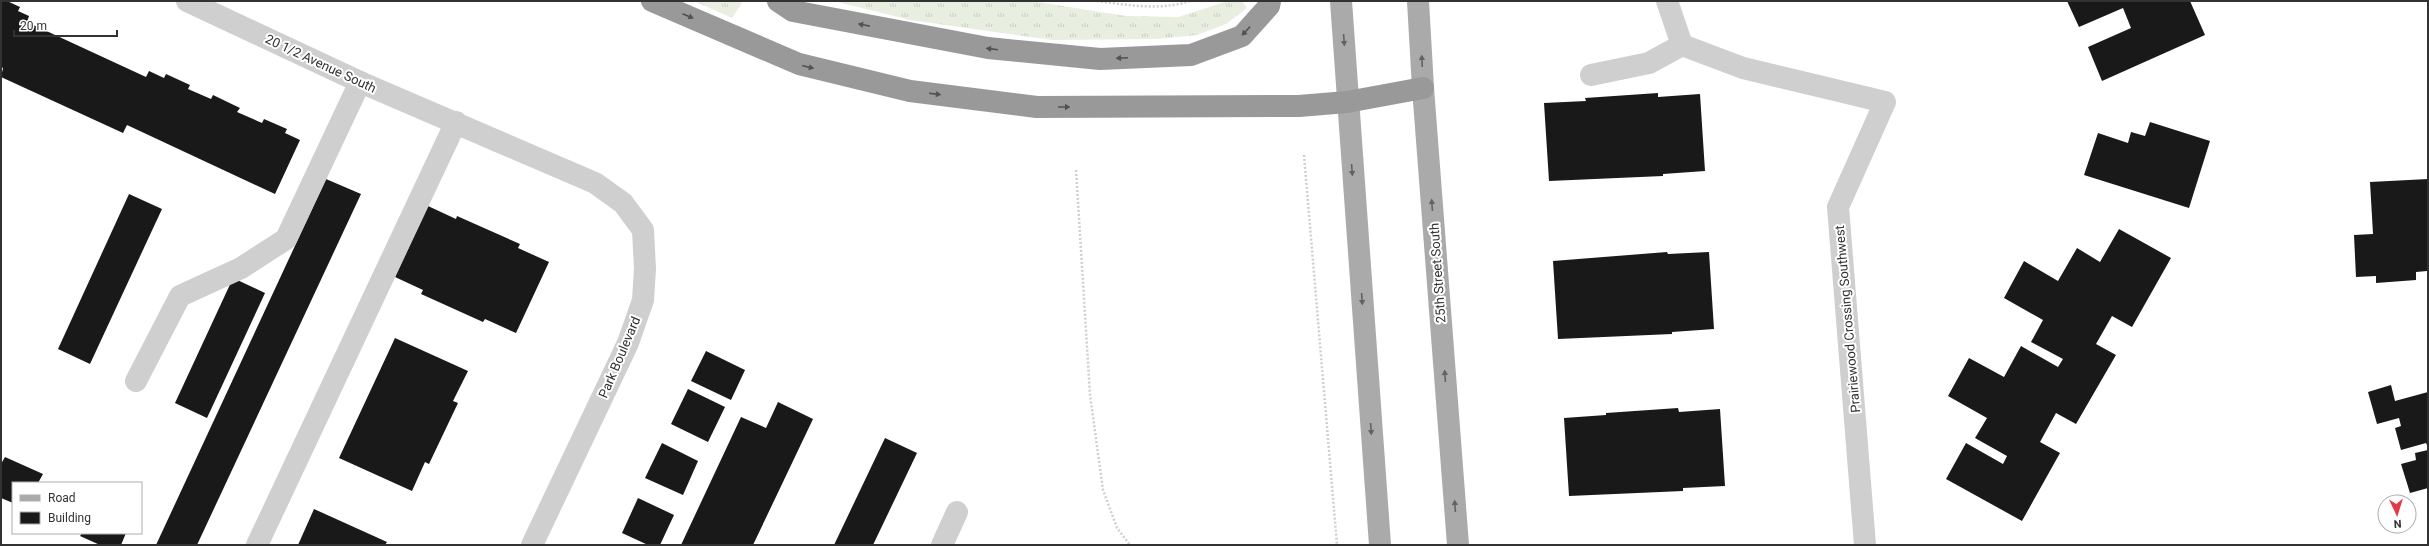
<svg xmlns="http://www.w3.org/2000/svg" width="2429" height="546" viewBox="0 0 2429 546" font-family="Roboto,sans-serif">
  <style>
    .grass { fill: url(#grass-tufts) }
    .building { fill: #191919 }
    .lines { fill: none; stroke-linecap: round; stroke-linejoin: round }
    .path { stroke: #cfcfcf; stroke-width: 2.5; stroke-dasharray: 2 2; stroke-linecap: butt }
    .minor { stroke: #cfcfcf; stroke-width: 22 }
    .major { stroke: #aaa; stroke-width: 22 }
    .highway { stroke: #999; stroke-width: 22 }
    .oneway { fill: #515151 }
    .oneway2 { fill: #626262 }
    .labels { text-anchor: middle; stroke-width: 4; stroke-linejoin: round; paint-order: stroke }
    .street-label { font-size: 13px; fill: #323232; stroke: #fff }
  </style>
  <defs>
    <pattern id="grass-tufts" width="24" height="20" patternUnits="userSpaceOnUse"><rect width="24" height="20" fill="#e8eee0"/><path d="M3 7l-1-3M5 7V3M7 7l1-3M15 17l-1-3M17 17v-4M19 17l1-3" fill="none" stroke="#c7cdc1"/></pattern>
  </defs>
  <rect width="100%" height="100%" fill="#fff"/>
  <g class="grass">
    <polygon points="694,1 738,1 742,3 732,18"/>
    <polygon points="834,1 1031,1 1126,16 1178,17 1228,1 1242,1 1247,8 1226,24 1197,35 1158,39 1052,40 910,20"/>
  </g>
  <g class="building">
    <polygon points="1,1 7,1 20,7 18,11 29,16 27,22 146,77 149,71 164,78 166,74 190,85 188,89 211,99 213,95 240,108 237,112 262,123 264,119 287,129 285,133 300,140 275,194 127,125 123,133 1,77 3,68 1,67"/>
    <polygon points="2067,1 2190,1 2205,35 2102,81 2088,47 2131,28 2123,8 2079,27"/>
    <polygon points="1658,93 1658,97 1700,94 1705,171 1663,174 1663,176 1549,181 1544,103 1586,101 1585,98"/>
    <polygon points="2150,122 2210,141 2189,208 2084,175 2098,133 2128,143 2131,132 2145,136"/>
    <polygon points="326,179 361,194 197,545 156,545"/>
    <polygon points="2428,179 2427,271 2416,272 2416,280 2376,283 2376,276 2356,277 2354,235 2373,234 2370,182"/>
    <polygon points="129,194 162,209 90,364 58,349"/>
    <polygon points="428,206 456,219 457,216 520,244 518,248 549,262 516,333 485,319 483,322 421,294 423,290 395,277"/>
    <polygon points="2119,229 2171,258 2132,327 2112,316 2096,344 2116,355 2076,424 2056,413 2040,442 2060,453 2022,521 1946,479 1966,443 2003,464 2007,456 1975,438 1987,418 1948,396 1969,358 2004,377 2021,346 2058,367 2063,359 2031,342 2043,320 2004,298 2024,261 2058,281 2077,248 2100,262"/>
    <polygon points="1667,252 1668,254 1709,252 1714,329 1672,332 1672,334 1558,339 1553,261"/>
    <polygon points="233,278 265,293 207,418 175,403"/>
    <polygon points="395,338 468,371 453,401 458,403 429,464 425,462 412,491 339,458"/>
    <polygon points="706,351 745,370 731,400 691,381"/>
    <polygon points="2391,385 2395,401 2428,392 2428,447 2426,443 2401,450 2395,428 2401,426 2399,418 2377,424 2368,392"/>
    <polygon points="688,389 725,407 708,442 671,424"/>
    <polygon points="778,402 813,419 753,545 681,545 741,417 766,428"/>
    <polygon points="1678,408 1679,412 1720,409 1725,486 1683,488 1683,491 1569,496 1564,418 1606,415 1606,413"/>
    <polygon points="885,438 917,453 873,545 834,545"/>
    <polygon points="662,443 698,461 683,495 645,478"/>
    <polygon points="2428,450 2428,488 2410,493 2401,464 2416,460 2415,453"/>
    <polygon points="5,457 43,474 38,483 13,483 13,503 1,498 1,464"/>
    <polygon points="638,498 674,515 660,545 648,545 622,533"/>
    <polygon points="314,509 387,542 385,545 298,545"/>
    <polygon points="82,533 126,533 121,545 100,545 80,536"/>
  </g>
  <g class="lines">
    <g class="path">
      <path d="M 1097,1 C 1128,5 1160,11 1190,1"/>
      <polyline points="1304,155 1337,545"/>
      <polyline points="1076,170 1090,395 1103,490 1117,528 1130,545"/>
    </g>
    <g class="minor">
      <polyline points="187,1 360,82 595,183 623,203 643,230 645,269 643,300 628,343 532,545"/>
      <polyline points="1667,1 1682,45 1743,68 1885,102 1838,207 1865,545"/>
      <polyline points="1591,75 1649,63 1682,45"/>
      <polyline points="136,381 180,296 241,268 286,239 360,82"/>
      <polyline points="257,545 456,122"/>
      <polyline points="942,545 957,512"/>
    </g>
    <g class="major">
      <polyline points="1341,1 1380,545"/>
      <polyline points="1418,1 1423,88 1458,545"/>
    </g>
    <g class="highway">
      <polyline points="652,1 799,64 910,91 1037,107 1299,106 1347,102 1423,88"/>
      <polyline points="778,1 793,11 988,48 1100,59 1191,55 1242,36 1269,6 1270,1"/>
    </g>
  </g>
  <defs><path id="oneway-solid" d="M-6-.8H1V-3.2L6.5 0L1 3.2V.8H-6Z"/></defs>
  <g class="oneway">
    <use href="#oneway-solid" transform="translate(688 16) rotate(23)"/>
    <use href="#oneway-solid" transform="translate(864 25) rotate(-169)"/>
    <use href="#oneway-solid" transform="translate(1246 31) rotate(133)"/>
    <use href="#oneway-solid" transform="translate(992 49) rotate(-173)"/>
    <use href="#oneway-solid" transform="translate(1122 58) rotate(177)"/>
    <use href="#oneway-solid" transform="translate(808 67) rotate(14)"/>
    <use href="#oneway-solid" transform="translate(935 94) rotate(7)"/>
    <use href="#oneway-solid" transform="translate(1064 107)"/>
  </g>
  <g class="oneway2">
    <use href="#oneway-solid" transform="translate(1344 40) rotate(86)"/>
    <use href="#oneway-solid" transform="translate(1422 61) rotate(-93)"/>
    <use href="#oneway-solid" transform="translate(1352 170) rotate(86)"/>
    <use href="#oneway-solid" transform="translate(1432 205) rotate(-94)"/>
    <use href="#oneway-solid" transform="translate(1362 299) rotate(86)"/>
    <use href="#oneway-solid" transform="translate(1445 376) rotate(-94)"/>
    <use href="#oneway-solid" transform="translate(1371 429) rotate(86)"/>
    <use href="#oneway-solid" transform="translate(1455 506) rotate(-94)"/>
  </g>
  <g class="labels">
    <g class="street-label">
      <text transform="translate(321 63) rotate(25)" y="5">20 1/2 Avenue South</text>
      <text transform="translate(1437 273) rotate(-94)" y="5">25th Street South</text>
      <text transform="translate(1847 319) rotate(-95)" y="5">Prairiewood Crossing Southwest</text>
      <text transform="translate(619 357) rotate(-67)" y="5">Park Boulevard</text>
    </g>
  </g>
  <rect width="2429" height="546" fill="none" stroke="#323232" stroke-width="4"/>
  <rect x="12" y="482" width="130" height="52" fill="#ffffff" stroke="#adadad"/>
  <rect x="20" y="495" width="20" height="6" fill="#aaaaaa" stroke="#adadad"/>
  <text x="48" y="502" font-size="12" fill="#323232">Road</text>
  <rect x="20" y="512" width="20" height="12" fill="#191919" stroke="#adadad"/>
  <text x="48" y="522" font-size="12" fill="#323232">Building</text>
  <g transform="translate(2397 514) rotate(176)"><circle r="19" fill="#ffffff" stroke="#adadad"/>
  <path d="M0-3L7 15L0 10L-7 15Z" fill="#e43946"/>
  <text y="-6" font-size="11" font-weight="bold" text-anchor="middle" fill="#323232">N</text>
  </g>
  <path d="M14 30v6h103v-6" fill="none" stroke="#323232" stroke-width="2"/>
  <text x="20" y="30" font-size="12" fill="#323232" stroke="#ffffff" stroke-width="3" paint-order="stroke">20 m</text>
</svg>
